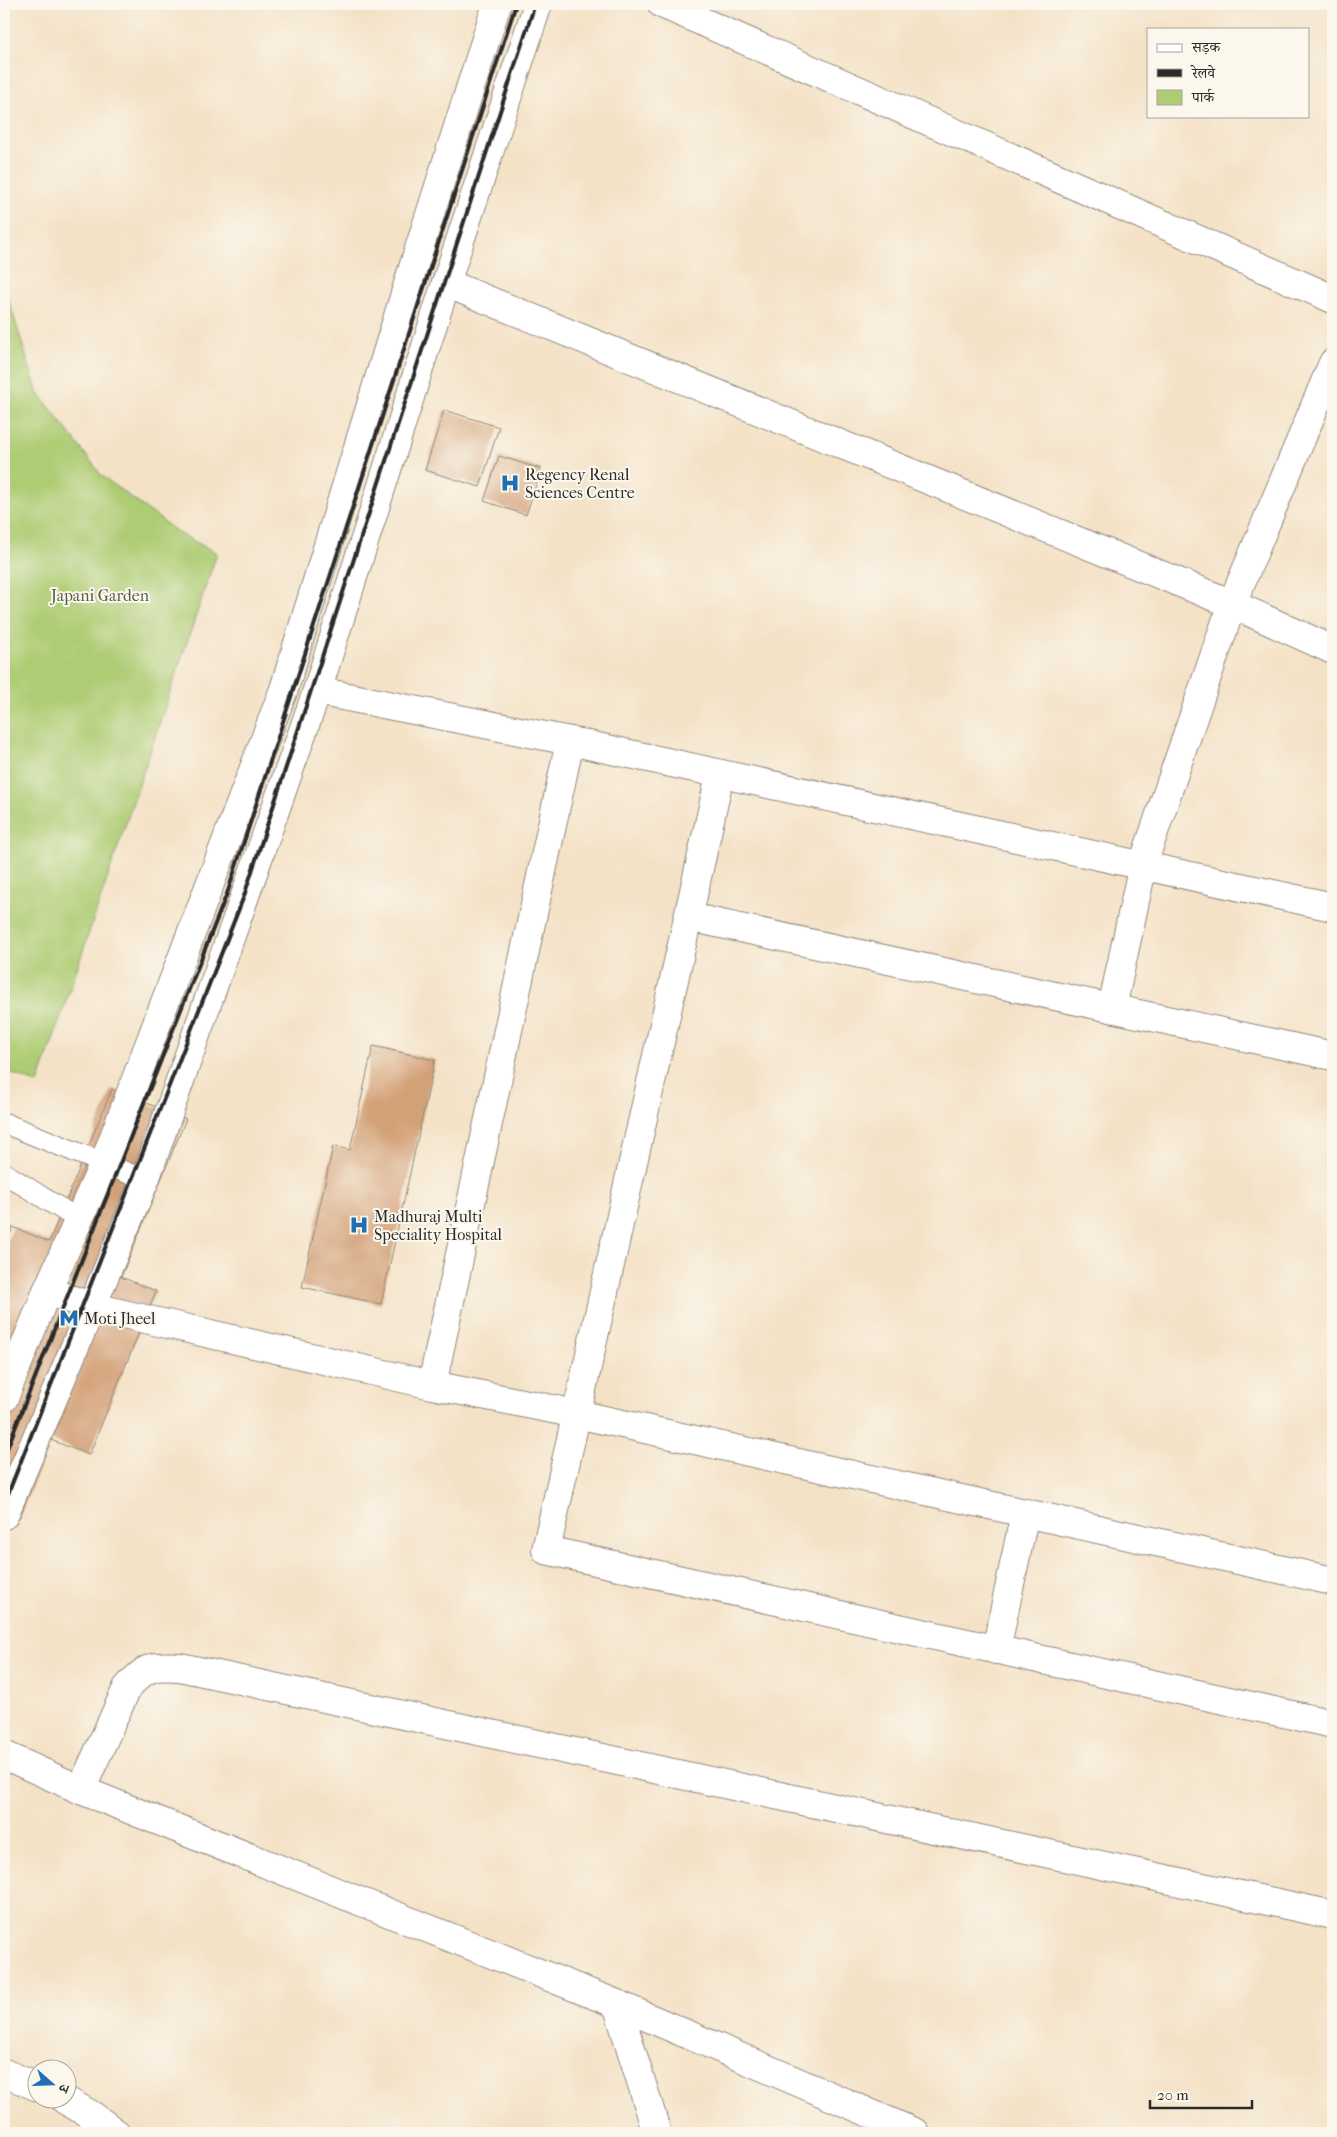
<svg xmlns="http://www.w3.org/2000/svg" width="1337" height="2137" viewBox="0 0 1337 2137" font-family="'IM FELL French Canon','Noto Serif Devanagari',serif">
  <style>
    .green { fill: #adcc73; stroke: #6c7c4f }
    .building { fill: #d3a178 }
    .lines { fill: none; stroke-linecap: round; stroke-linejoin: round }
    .lane-casing { stroke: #908679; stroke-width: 22 }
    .street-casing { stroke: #908679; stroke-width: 30 }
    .secondary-casing { stroke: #908679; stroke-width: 30 }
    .lane { stroke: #fff; stroke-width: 20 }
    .street { stroke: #fff; stroke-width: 28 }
    .secondary { stroke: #fff; stroke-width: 28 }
    .rail { stroke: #2b2b2b; stroke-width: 4 }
    .labels { text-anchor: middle; stroke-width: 4; stroke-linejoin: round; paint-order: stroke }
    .poi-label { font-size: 16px; fill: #2b2b2b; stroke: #fbf7ec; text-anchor: start }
    .park-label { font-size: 16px; fill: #525b41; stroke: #fbf7ec }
  </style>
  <rect width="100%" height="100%" fill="#fbf7ec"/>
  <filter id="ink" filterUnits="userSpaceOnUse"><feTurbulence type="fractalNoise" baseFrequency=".02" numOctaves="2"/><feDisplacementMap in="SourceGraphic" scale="10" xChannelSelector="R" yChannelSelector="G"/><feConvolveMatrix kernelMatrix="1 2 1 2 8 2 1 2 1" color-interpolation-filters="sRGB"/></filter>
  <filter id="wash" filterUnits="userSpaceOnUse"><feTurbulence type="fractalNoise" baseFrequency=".0096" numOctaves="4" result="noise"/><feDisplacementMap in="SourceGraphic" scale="20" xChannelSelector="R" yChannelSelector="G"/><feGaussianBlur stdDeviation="1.12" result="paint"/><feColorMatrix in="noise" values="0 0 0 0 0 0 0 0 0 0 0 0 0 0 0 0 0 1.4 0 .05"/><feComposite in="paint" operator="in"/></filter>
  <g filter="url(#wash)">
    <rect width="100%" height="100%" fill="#f4e2c7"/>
    <polygon class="green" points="4,285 37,391 102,476 180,534 217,553 38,1084 4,1070"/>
    <g id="blocks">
      <g class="building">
        <polygon points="444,410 499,427 480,487 425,470"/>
        <polygon points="499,456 541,469 526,515 484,501"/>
        <polygon points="373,1046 435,1060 381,1304 302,1287 333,1146 350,1150"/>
        <polygon points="112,1089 186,1119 121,1277 156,1291 89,1455 51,1440 19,1518 4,1512 4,1250 13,1227 49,1242"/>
      </g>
    </g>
  </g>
  <g filter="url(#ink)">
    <use href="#blocks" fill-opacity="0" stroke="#908679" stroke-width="1"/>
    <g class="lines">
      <g class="lane-casing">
        <g id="lane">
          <polyline points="4,1123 145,1180"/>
          <polyline points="4,1173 79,1220"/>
        </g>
      </g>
      <g class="street-casing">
        <g id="street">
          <polyline points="662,4 1333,299"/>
          <polyline points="446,283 1232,604 1333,650"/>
          <polyline points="317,691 570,741 1333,907"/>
          <polyline points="720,775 546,1550 1333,1724"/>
          <polyline points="689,917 1333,1056"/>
          <polyline points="1112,1008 1143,864 1232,604 1333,363"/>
          <polyline points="47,1291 93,1307 432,1385 577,1414 1333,1581"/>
          <polyline points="432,1385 570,741"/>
          <polyline points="996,1650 1025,1513"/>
          <polyline points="4,1755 81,1790 617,2004 916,2133"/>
          <path d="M 81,1790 L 127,1688 C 145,1667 152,1665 180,1667 L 1333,1915"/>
          <polyline points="617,2004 657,2133"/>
          <polyline points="4,2073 38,2087"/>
          <polyline points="65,2100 93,2116 116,2133"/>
        </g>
      </g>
      <g class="secondary-casing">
        <g id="secondary">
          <polyline points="4,1398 47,1291 104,1163 284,689 411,274 497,4"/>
          <polyline points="4,1515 145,1180 317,691 446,283 538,4"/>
        </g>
      </g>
      <use href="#lane" class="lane"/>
      <use href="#street" class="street"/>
      <use href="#secondary" class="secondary"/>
      <g class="rail">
        <polyline points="4,1456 228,891 516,4"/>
        <polyline points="4,1504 244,896 535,4"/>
      </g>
    </g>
  </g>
  <defs>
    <g id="hospital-bare" transform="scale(1.5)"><path d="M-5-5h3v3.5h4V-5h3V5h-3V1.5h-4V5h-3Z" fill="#1f6fb2" stroke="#fbf7ec" stroke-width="2.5" paint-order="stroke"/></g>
    <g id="metro-bare" transform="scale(1.5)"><path d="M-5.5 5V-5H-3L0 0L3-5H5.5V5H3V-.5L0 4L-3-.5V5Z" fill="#1f6fb2" stroke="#fbf7ec" stroke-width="2.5" paint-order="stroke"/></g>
  </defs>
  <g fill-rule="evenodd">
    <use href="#hospital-bare" x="510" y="483"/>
    <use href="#hospital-bare" x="359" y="1225"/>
    <use href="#metro-bare" x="69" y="1318"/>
  </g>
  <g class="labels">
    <g class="poi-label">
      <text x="525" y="480">Regency Renal<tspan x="525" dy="18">Sciences Centre</tspan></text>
      <text x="374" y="1222">Madhuraj Multi<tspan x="374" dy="18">Speciality Hospital</tspan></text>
      <text x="84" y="1324">Moti Jheel</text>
    </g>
    <g class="park-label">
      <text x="100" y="601">Japani Garden</text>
    </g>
  </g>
  <rect width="1337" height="2137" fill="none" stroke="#fbf7ec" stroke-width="20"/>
  <rect x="1147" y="28" width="162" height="90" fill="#fbf7ec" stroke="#a8a59f"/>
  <rect x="1157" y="44" width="25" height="8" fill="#ffffff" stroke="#a8a59f"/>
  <text x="1192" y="52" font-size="15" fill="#2b2b2b">सड़क</text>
  <rect x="1157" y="69" width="25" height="8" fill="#2b2b2b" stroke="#a8a59f"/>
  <text x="1192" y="78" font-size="15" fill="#2b2b2b">रेलवे</text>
  <rect x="1157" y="90" width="25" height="15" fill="#adcc73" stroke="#a8a59f"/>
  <text x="1192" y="102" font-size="15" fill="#2b2b2b">पार्क</text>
  <g transform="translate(52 2084) rotate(110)"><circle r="24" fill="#fbf7ec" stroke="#a8a59f"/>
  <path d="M0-4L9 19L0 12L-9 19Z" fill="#1f6fb2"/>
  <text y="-8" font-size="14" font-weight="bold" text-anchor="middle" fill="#2b2b2b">उ</text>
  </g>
  <path d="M1150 2100v8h102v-8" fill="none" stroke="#2b2b2b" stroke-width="2.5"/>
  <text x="1157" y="2100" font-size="15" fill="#2b2b2b" stroke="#fbf7ec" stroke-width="4" paint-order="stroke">20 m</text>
</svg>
